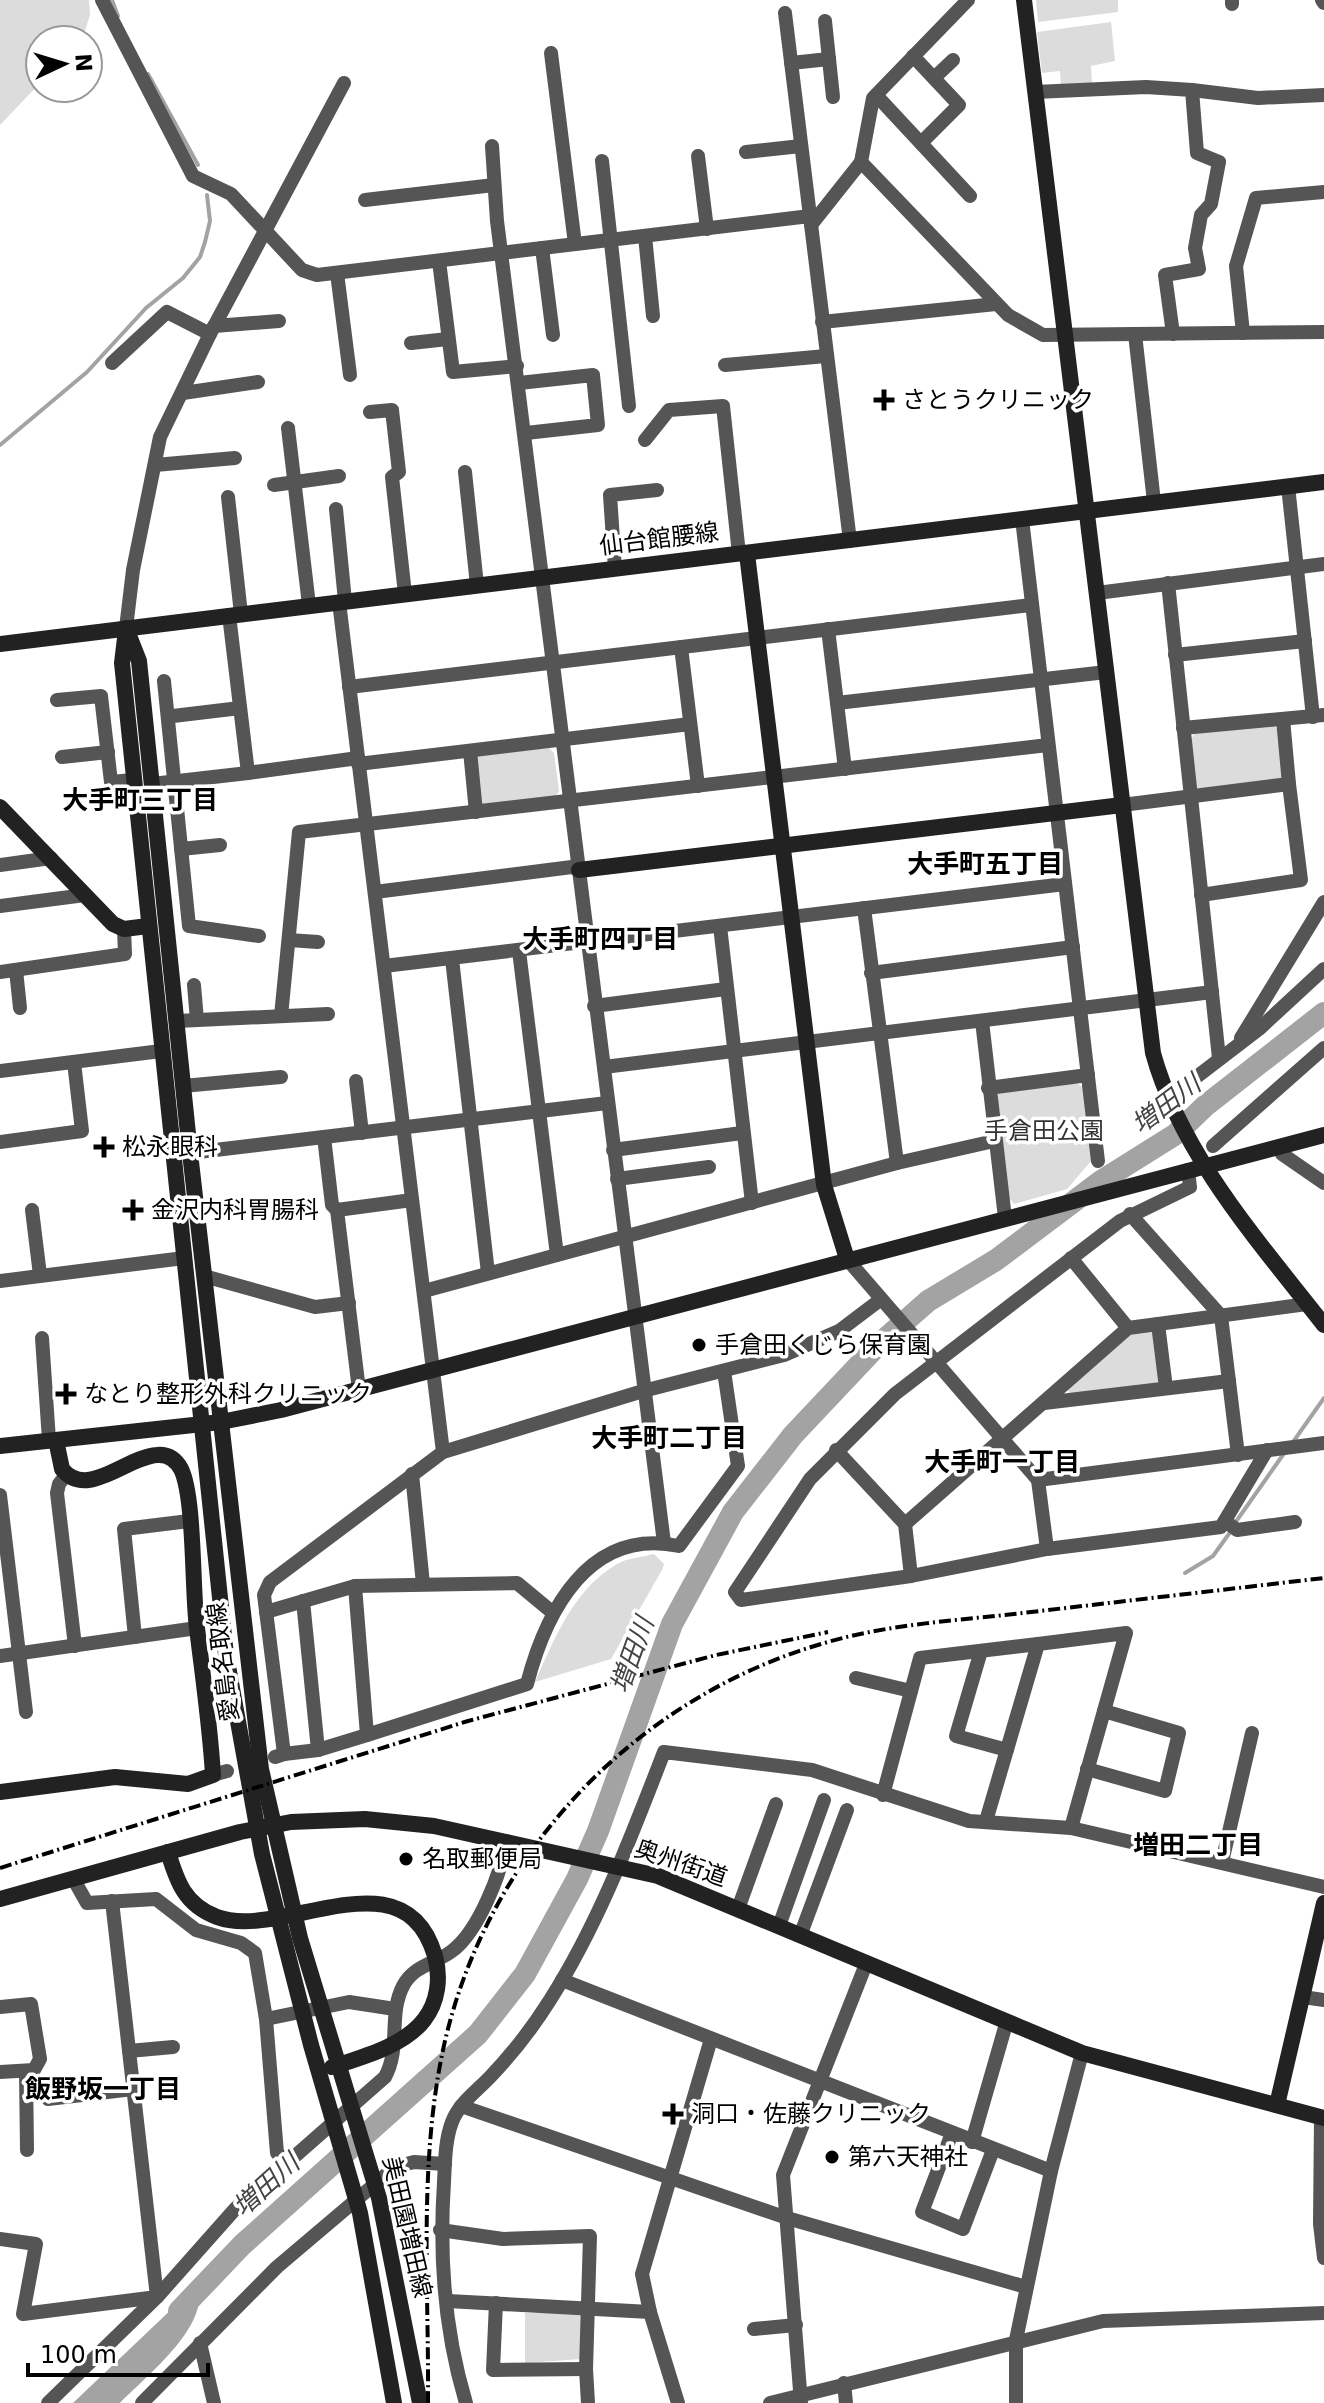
<svg xmlns="http://www.w3.org/2000/svg" width="1324" height="2403" viewBox="0 0 1324 2403" font-family="'DejaVu Sans','Noto Sans JP',sans-serif">
  <style>
    .green { fill: #dcdcdc }
    .water { fill: #a3a3a3 }
    .lines { fill: none; stroke-linecap: round; stroke-linejoin: round }
    .stream { stroke: #a3a3a3; stroke-width: 4 }
    .river { stroke: #a3a3a3; stroke-width: 22 }
    .street { stroke: #555; stroke-width: 14 }
    .secondary { stroke: #222; stroke-width: 16 }
    .rail { stroke: #000; stroke-width: 4; stroke-dasharray: 12 4 2 4; stroke-linecap: butt }
    .poi-dot { fill: #000; stroke: #fff; stroke-width: 3 }
    .labels { text-anchor: middle; stroke-width: 7; stroke-linejoin: round; paint-order: stroke }
    .poi-label { font-size: 24px; fill: #000; stroke: #fff; text-anchor: start }
    .street-label { font-size: 24px; fill: #000; stroke: #fff }
    .park-label { font-size: 24px; fill: #333; stroke: #fff }
    .neighbourhood-label { font-size: 26px; font-weight: bold; fill: #000; stroke: #fff }
    .water-label { font-size: 26px; font-style: italic; fill: #444; stroke: #fff }
  </style>
  <rect width="100%" height="100%" fill="#fff"/>
  <g class="green">
    <polygon points="0,0 89,0 90,15 82,40 40,40 40,83 0,125"/>
    <polygon points="1036,0 1118,0 1118,12 1038,22"/>
    <polygon points="1111,22 1115,61 1091,66 1092,84 1061,86 1060,71 1042,73 1037,32"/>
    <polygon points="1274,725 1278,729 1283,779 1200,790 1194,785 1190,740 1195,733"/>
    <polygon points="549,748 554,753 559,791 554,799 483,807 479,803 474,761 478,756"/>
    <polygon points="1077,1083 1085,1089 1092,1160 1067,1189 1014,1204 1010,1199 995,1102 1000,1091"/>
    <polygon points="1151,1330 1155,1334 1160,1378 1156,1385 1071,1395 1067,1389 1129,1333"/>
    <path d="M 654,1554 L 664,1564 L 662,1570 L 611,1659 L 535,1682 C 555,1638 573,1590 617,1564 C 627,1558 643,1557 654,1554 Z"/>
    <polygon points="525,2313 581,2313 581,2359 525,2363"/>
  </g>
  <path class="water" d="M 198,2284 C 210,2327 148,2374 120,2403 L 73,2403 Z"/>
  <g class="lines">
    <g class="stream">
      <polyline points="112,0 118,16"/>
      <polyline points="148,74 198,165"/>
      <polyline points="0,445 87,372 146,308 183,278 200,257 205,242 210,221 207,195"/>
      <polyline points="1293,1442 1324,1398"/>
      <polyline points="1235,1523 1285,1452"/>
      <polyline points="1185,1573 1213,1556 1231,1531"/>
    </g>
    <polyline class="river" points="179,2311 242,2245 478,2034 525,1974 577,1879 598,1831 672,1624 733,1512 793,1435 877,1346 928,1301 996,1260 1101,1181 1176,1134 1205,1106 1324,1013"/>
    <g class="street">
      <polyline points="102,0 193,176 231,194 302,270 317,275 810,216"/>
      <polyline points="1232,0 1232,4"/>
      <polyline points="1322,0 1324,3"/>
      <polyline points="785,13 850,541"/>
      <polyline points="825,21 833,97"/>
      <polyline points="551,53 575,244"/>
      <polyline points="913,56 959,105 921,143"/>
      <polyline points="791,63 829,59"/>
      <polyline points="934,78 953,60"/>
      <polyline points="1192,90 1258,98 1324,95"/>
      <polyline points="1035,92 1146,87 1192,90 1197,153 1219,162 1211,204 1201,215 1195,248 1199,269 1165,275 1173,334"/>
      <polyline points="876,95 970,196"/>
      <polyline points="492,146 497,221 664,1543"/>
      <polyline points="746,152 801,146"/>
      <polyline points="698,156 707,229"/>
      <polyline points="602,161 629,406"/>
      <polyline points="861,162 873,98 968,0"/>
      <polyline points="365,200 494,185"/>
      <polyline points="811,225 861,162 1008,315 1043,335 1324,332"/>
      <polyline points="645,236 653,316"/>
      <polyline points="542,248 553,335"/>
      <polyline points="439,261 453,372 517,366"/>
      <polyline points="337,273 350,375"/>
      <polyline points="822,322 996,304"/>
      <polyline points="214,326 279,321"/>
      <polyline points="1243,333 1236,266 1256,198 1324,192"/>
      <polyline points="1135,334 1154,502"/>
      <polyline points="411,343 448,339"/>
      <polyline points="112,363 167,312 210,334"/>
      <polyline points="725,365 826,356"/>
      <polyline points="519,383 593,375 598,425 526,433"/>
      <polyline points="183,393 258,382"/>
      <polyline points="370,412 392,410 399,472 392,477 405,594"/>
      <polyline points="288,428 309,605"/>
      <polyline points="645,440 669,410 723,406 739,554"/>
      <polyline points="155,465 235,458"/>
      <polyline points="465,472 477,585"/>
      <polyline points="274,485 339,476"/>
      <polyline points="1288,486 1313,717"/>
      <polyline points="228,497 241,614"/>
      <polyline points="336,509 345,601"/>
      <polyline points="1022,519 1098,1161"/>
      <polyline points="615,569 610,495 657,490"/>
      <polyline points="1168,583 1219,1058"/>
      <polyline points="1097,593 1324,564"/>
      <polyline points="339,602 443,1452"/>
      <polyline points="229,615 248,773 358,758"/>
      <polyline points="126,628 133,570 160,437 210,334 344,83"/>
      <polyline points="828,629 845,769"/>
      <polyline points="681,647 698,786"/>
      <polyline points="1175,655 1305,641"/>
      <polyline points="164,681 189,926 259,936"/>
      <polyline points="349,687 1031,605"/>
      <polyline points="57,700 101,696 111,782 133,780"/>
      <polyline points="837,703 1106,672"/>
      <polyline points="173,716 240,708"/>
      <polyline points="1183,728 1324,715"/>
      <polyline points="470,751 476,812"/>
      <polyline points="62,757 108,752"/>
      <polyline points="358,764 690,724"/>
      <polyline points="152,784 248,773"/>
      <polyline points="1122,805 1289,784 1283,719"/>
      <polyline points="181,849 220,845"/>
      <polyline points="0,865 51,858"/>
      <polyline points="375,892 572,867 579,870"/>
      <polyline points="1201,895 1301,880 1289,784"/>
      <polyline points="0,906 85,895"/>
      <polyline points="864,908 897,1163"/>
      <polyline points="720,926 752,1203"/>
      <polyline points="289,940 318,942"/>
      <polyline points="519,951 557,1255"/>
      <polyline points="452,959 488,1273"/>
      <polyline points="384,966 1065,884"/>
      <polyline points="16,970 20,1008"/>
      <polyline points="0,972 125,954 124,929"/>
      <polyline points="871,973 1073,947"/>
      <polyline points="194,985 197,1020"/>
      <polyline points="594,1006 726,989"/>
      <polyline points="281,1016 299,832 1048,745"/>
      <polyline points="177,1021 328,1014"/>
      <polyline points="982,1021 1005,1218"/>
      <polyline points="1241,1038 1324,902"/>
      <polyline points="604,1067 1212,992"/>
      <polyline points="0,1071 161,1051"/>
      <polyline points="356,1081 362,1133"/>
      <polyline points="183,1086 281,1077"/>
      <polyline points="988,1088 1088,1075"/>
      <polyline points="1155,1114 1169,1098 1259,1029 1324,969"/>
      <polyline points="324,1137 332,1205 337,1210"/>
      <polyline points="0,1142 82,1131 74,1062"/>
      <polyline points="1213,1146 1324,1048"/>
      <polyline points="1279,1147 1282,1154 1324,1183"/>
      <polyline points="613,1150 742,1133"/>
      <polyline points="190,1153 607,1103"/>
      <polyline points="1188,1170 1190,1187 1120,1221 895,1394 810,1479 735,1592 741,1600 911,1576 1047,1549 1221,1527 1267,1450"/>
      <polyline points="617,1179 709,1167"/>
      <polyline points="32,1210 40,1275"/>
      <polyline points="1130,1214 1221,1316 1238,1455"/>
      <polyline points="1071,1258 1128,1328"/>
      <polyline points="847,1259 1038,1480 1324,1443"/>
      <polyline points="204,1276 315,1307 349,1303"/>
      <polyline points="0,1281 184,1258"/>
      <polyline points="424,1291 897,1163 994,1141"/>
      <polyline points="1158,1324 1166,1388"/>
      <polyline points="42,1338 49,1440"/>
      <polyline points="359,1390 337,1210 412,1200"/>
      <polyline points="1044,1403 1229,1381"/>
      <polyline points="836,1450 905,1524 911,1576"/>
      <polyline points="412,1474 423,1584"/>
      <polyline points="66,1475 59,1484 57,1493 75,1646"/>
      <polyline points="1038,1480 1047,1549"/>
      <polyline points="0,1495 26,1712"/>
      <polyline points="1225,1521 1237,1530 1295,1522"/>
      <polyline points="905,1524 1128,1328 1307,1304"/>
      <path d="M 355,1586 L 367,1735 L 527,1684 C 546,1611 589,1527 679,1546 L 738,1466 L 724,1371"/>
      <polyline points="303,1601 318,1750"/>
      <polyline points="266,1612 355,1586 517,1583 552,1612"/>
      <polyline points="135,1637 124,1529 189,1521"/>
      <polyline points="981,1651 956,1736 1007,1750"/>
      <polyline points="0,1656 197,1628"/>
      <polyline points="856,1678 911,1691"/>
      <polyline points="284,1754 318,1750 367,1735"/>
      <polyline points="275,1757 284,1754 264,1595 270,1582 443,1452 643,1391 784,1355 839,1331 880,1300"/>
      <polyline points="1087,1769 1165,1791 1179,1733 1104,1711"/>
      <polyline points="213,1775 227,1771"/>
      <polyline points="883,1795 920,1658 1038,1644"/>
      <polyline points="986,1821 1038,1644 1126,1633 1071,1828"/>
      <polyline points="1222,1862 1252,1733"/>
      <polyline points="74,1880 87,1903 156,1899 196,1930 241,1943 255,1953 266,2019 277,2153 289,2163"/>
      <polyline points="738,1909 776,1804"/>
      <polyline points="779,1926 824,1800"/>
      <polyline points="800,1936 847,1810"/>
      <polyline points="562,1980 1051,2171"/>
      <polyline points="1303,1997 1324,2000"/>
      <polyline points="0,2007 31,2004 40,2059 34,2070 0,2072"/>
      <polyline points="266,2019 349,2002 395,2009"/>
      <polyline points="129,2051 173,2047"/>
      <polyline points="26,2071 27,2150"/>
      <polyline points="48,2099 133,2089"/>
      <polyline points="461,2106 787,2218 1026,2287"/>
      <polyline points="1321,2117 1320,2224 1324,2258"/>
      <polyline points="952,2133 922,2212 963,2229 993,2150"/>
      <polyline points="972,2142 1006,2024"/>
      <polyline points="440,2230 503,2239 590,2236 586,2369 588,2403"/>
      <polyline points="0,2239 36,2244 23,2314 157,2297 112,1901"/>
      <polyline points="448,2301 650,2312 678,2403"/>
      <polyline points="496,2303 493,2370 586,2369"/>
      <polyline points="650,2312 642,2274 711,2039"/>
      <polyline points="754,2329 796,2325"/>
      <polyline points="200,2343 214,2403"/>
      <polyline points="844,2383 846,2403"/>
      <path d="M 48,2403 L 157,2297 L 236,2208 L 385,2077 C 401,2048 388,2015 403,1986 C 414,1965 435,1964 452,1951 C 478,1932 502,1872 506,1841"/>
      <polyline points="142,2403 277,2267 395,2167 414,2162 445,2164"/>
      <path d="M 466,2403 C 444,2330 439,2257 444,2182 C 445,2163 445,2140 452,2122 C 459,2103 477,2091 491,2076 C 513,2053 533,2027 550,2000 C 599,1923 631,1837 664,1752 L 812,1770 L 969,1821 L 1071,1828 L 1324,1887"/>
      <polyline points="770,2403 1103,2321 1324,2313"/>
      <polyline points="801,2403 783,2175 866,1964"/>
      <polyline points="1016,2403 1016,2340 1051,2171 1082,2053"/>
    </g>
    <g class="secondary">
      <path d="M 1024,0 L 1153,1053 C 1181,1155 1260,1243 1324,1325"/>
      <polyline points="747,554 824,1185 847,1259"/>
      <polyline points="126,628 139,661 190,1153 261,1769 300,1938 379,2198 420,2403"/>
      <polyline points="126,630 122,663 226,1655 262,1854 311,2045 360,2213 394,2403"/>
      <polyline points="0,644 1324,482"/>
      <polyline points="0,807 113,924 124,929 148,926"/>
      <polyline points="579,870 1122,805"/>
      <polyline points="0,1446 221,1422 281,1410 1324,1135"/>
      <path d="M 0,1792 L 115,1777 L 188,1784 L 213,1775 C 210,1725 203,1678 197,1628 C 192,1592 195,1497 181,1469 C 176,1460 168,1454 157,1455 C 126,1457 87,1500 62,1469 L 56,1440"/>
      <path d="M 168,1852 C 177,1882 185,1905 217,1917 C 282,1941 404,1850 435,1956 C 441,1978 438,2002 424,2020 C 404,2046 362,2057 332,2067"/>
      <polyline points="0,1899 240,1832 291,1822 365,1819 434,1826 658,1876 1082,2053 1324,2118"/>
      <polyline points="1277,2105 1324,1903"/>
    </g>
    <g class="rail">
      <polyline points="0,1868 468,1721 716,1655 828,1632"/>
      <path d="M 428,2403 C 429,2284 418,2158 445,2041 C 489,1852 635,1699 821,1644 C 883,1625 950,1621 1014,1614 C 1117,1602 1221,1590 1324,1578"/>
    </g>
  </g>
  <g class="poi-dot">
    <path d="M880 388h8v8h8v8h-8v8h-8v-8h-8v-8h8z"/>
    <path d="M100 1135h8v8h8v8h-8v8h-8v-8h-8v-8h8z"/>
    <path d="M129 1198h8v8h8v8h-8v8h-8v-8h-8v-8h8z"/>
    <circle cx="699" cy="1345" r="8"/>
    <path d="M62 1382h8v8h8v8h-8v8h-8v-8h-8v-8h8z"/>
    <circle cx="406" cy="1859" r="8"/>
    <path d="M669 2102h8v8h8v8h-8v8h-8v-8h-8v-8h8z"/>
    <circle cx="832" cy="2157" r="8"/>
  </g>
  <g class="labels">
    <g class="poi-label">
      <text x="902" y="408">さとうクリニック</text>
      <text x="122" y="1155">松永眼科</text>
      <text x="151" y="1218">金沢内科胃腸科</text>
      <text x="715" y="1353">手倉田くじら保育園</text>
      <text x="84" y="1402">なとり整形外科クリニック</text>
      <text x="422" y="1867">名取郵便局</text>
      <text x="691" y="2122">洞口・佐藤クリニック</text>
      <text x="848" y="2165">第六天神社</text>
    </g>
    <g class="street-label">
      <text transform="translate(659 539) rotate(-7)" y="8">仙台館腰線</text>
      <text transform="translate(223 1662) rotate(-97)" y="8">愛島名取線</text>
      <text transform="translate(681 1863) rotate(19)" y="8">奥州街道</text>
      <text transform="translate(407 2227) rotate(77)" y="8">美田園増田線</text>
    </g>
    <g class="park-label">
      <text x="1044" y="1139">手倉田公園</text>
    </g>
    <g class="neighbourhood-label">
      <text x="140" y="809">大手町三丁目</text>
      <text x="985" y="873">大手町五丁目</text>
      <text x="600" y="948">大手町四丁目</text>
      <text x="669" y="1447">大手町二丁目</text>
      <text x="1002" y="1471">大手町一丁目</text>
      <text x="1198" y="1854">増田二丁目</text>
      <text x="103" y="2098">飯野坂一丁目</text>
    </g>
    <g class="water-label">
      <text transform="translate(1166 1104) rotate(-37)" y="9">増田川</text>
      <text transform="translate(632 1655) rotate(-70)" y="9">増田川</text>
      <text transform="translate(266 2185) rotate(-42)" y="9">増田川</text>
    </g>
  </g>
  <g transform="translate(64 64) rotate(86)"><circle r="38" fill="#ffffff" stroke="#999999" stroke-width="2"/>
  <path d="M0-6L14 30L0 20L-14 30Z" fill="#000000"/>
  <text y="-12" font-size="22" font-weight="bold" text-anchor="middle" fill="#000000">N</text>
  </g>
  <path d="M28 2363v12h180v-12" fill="none" stroke="#000000" stroke-width="4"/>
  <text x="40" y="2363" font-size="24" fill="#000000" stroke="#ffffff" stroke-width="6" paint-order="stroke">100 m</text>
</svg>
